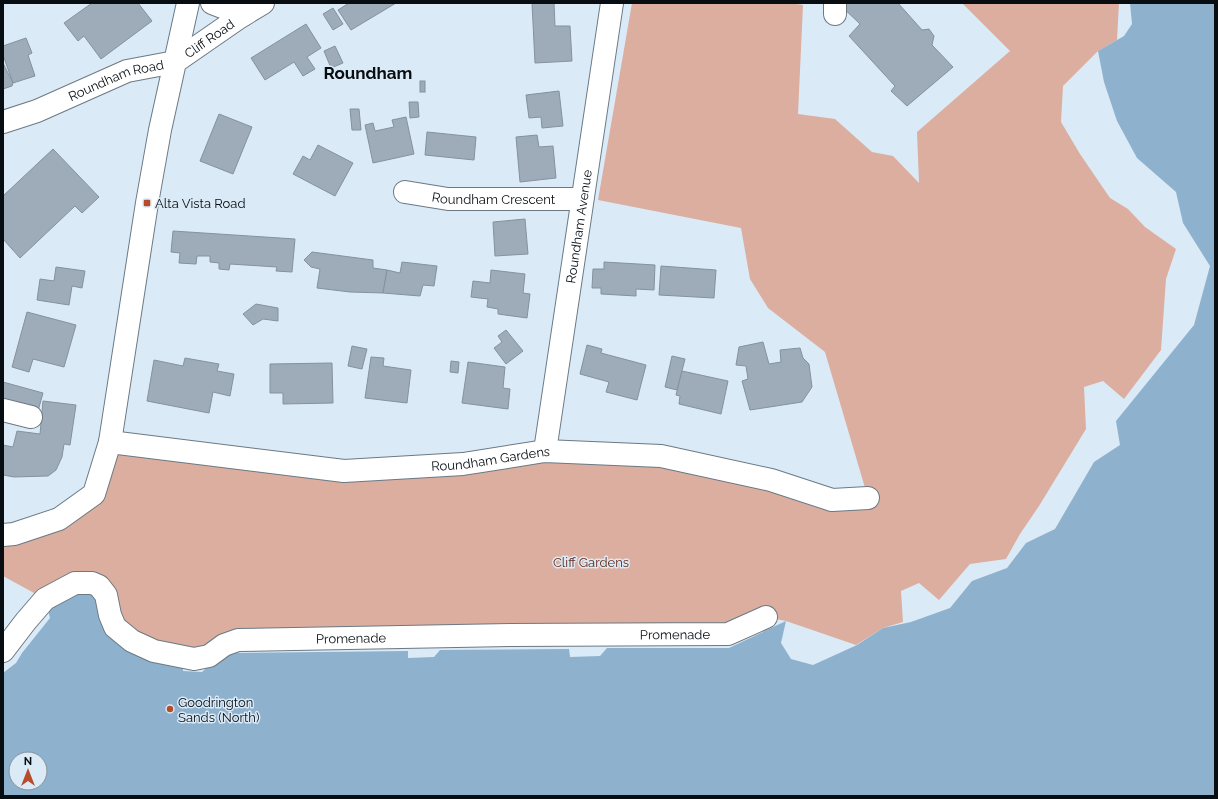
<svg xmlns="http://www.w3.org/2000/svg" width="1218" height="799" viewBox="0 0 1218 799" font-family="Raleway,sans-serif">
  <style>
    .green { fill: #dbaea0 }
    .water { fill: #8eb1ce; fill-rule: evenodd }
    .building { fill: #9eacb9; stroke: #84929e }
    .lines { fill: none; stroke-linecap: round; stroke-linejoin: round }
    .minor-casing { stroke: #6b7984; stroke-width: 24 }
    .minor { stroke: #fff; stroke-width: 22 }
    .poi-dot { fill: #b54d2a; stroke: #dbeaf7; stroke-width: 1.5 }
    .labels { text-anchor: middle; stroke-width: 3; stroke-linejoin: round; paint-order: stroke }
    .street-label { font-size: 13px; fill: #080d11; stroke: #dbeaf7 }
    .poi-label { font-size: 13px; fill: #080d11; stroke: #dbeaf7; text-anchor: start }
    .park-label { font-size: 13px; fill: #632a18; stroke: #dbeaf7 }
    .district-label { font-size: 17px; font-weight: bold; fill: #080d11; stroke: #dbeaf7 }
  </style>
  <rect width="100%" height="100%" fill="#dbeaf7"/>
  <polygon class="green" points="632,3 790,3 803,5 798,114 835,119 872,152 893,156 919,183 917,132 1010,51 962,3 1119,3 1117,40 1098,51 1063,86 1061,122 1080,154 1110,198 1128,209 1145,227 1176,249 1166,279 1161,350 1124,399 1103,381 1084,387 1086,429 1039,506 1020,534 1006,559 970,564 939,600 919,583 901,591 903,622 883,628 856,645 786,621 766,617 728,634 238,640 194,659 45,599 3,576 3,535 94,494 110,442 344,471 661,456 868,498 825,352 768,308 750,279 741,228 598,200"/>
  <path class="water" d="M 1130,3 L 1215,3 L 1215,796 L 3,796 L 3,673 L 16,663 L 22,653 L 50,618 L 48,610 L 78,591 L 97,593 L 108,623 L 183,663 L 183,671 L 202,672 L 223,653 L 408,651 L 408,658 L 434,657 L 440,650 L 569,649 L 570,657 L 600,656 L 607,648 L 729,648 L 786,621 L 781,643 L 791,659 L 813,665 L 857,645 L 883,628 L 911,622 L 950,608 L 972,581 L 1007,568 L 1026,543 L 1055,529 L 1094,462 L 1120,445 L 1116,421 L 1194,325 L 1210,266 L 1183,223 L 1176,192 L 1137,158 L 1117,121 L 1104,82 L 1098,51 L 1124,36 L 1132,24 ZM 16,759 L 40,759 L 40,783 L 16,783 Z"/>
  <g class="building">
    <polygon points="92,3 138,3 152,21 101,59 84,36 78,41 64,23"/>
    <polygon points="349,3 396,3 351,30 338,10"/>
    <polygon points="532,3 554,3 555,26 570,26 572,61 535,63"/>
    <polygon points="838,3 898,3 922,30 929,29 934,36 932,45 953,67 907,106 891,91 895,86 849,36 860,24"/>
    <polygon points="333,8 343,24 333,30 323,14"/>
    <polygon points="306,24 321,48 307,57 315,69 303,76 294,62 265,80 251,58"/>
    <polygon points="26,38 32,53 28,55 35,76 13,83 3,55 3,46"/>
    <polygon points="335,46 343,63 331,68 324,51"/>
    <polygon points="3,63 13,83 12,86 3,89"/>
    <rect x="420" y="81" width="5" height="11"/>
    <polygon points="559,91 563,126 542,128 541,117 529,118 526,95"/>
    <polygon points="409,102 418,102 419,117 410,118"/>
    <polygon points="350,109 359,109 361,130 352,130"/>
    <polygon points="219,114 252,127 233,174 200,161"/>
    <polygon points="406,117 414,154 373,163 365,125 373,123 375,131 394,127 392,120"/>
    <polygon points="427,132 476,137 474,160 425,155"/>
    <polygon points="537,135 539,147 553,146 556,178 520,182 516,137"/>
    <polygon points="318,145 353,163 335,196 293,174 303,156 310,160"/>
    <polygon points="53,149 99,197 82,213 75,206 20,258 3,239 3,196"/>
    <polygon points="525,219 528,254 495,256 493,222"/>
    <polygon points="173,231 295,239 292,272 276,271 277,267 230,264 229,270 219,269 219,263 210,262 210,256 197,256 196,264 179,263 180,253 171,252"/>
    <polygon points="312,252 373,260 373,268 387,270 383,293 350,292 317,288 320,269 311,267 304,260"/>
    <polygon points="402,262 437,266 434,286 423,285 420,296 383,293 387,270 400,273"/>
    <polygon points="604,262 655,265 654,290 636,289 636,296 601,294 601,288 592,288 593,269 604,269"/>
    <polygon points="661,266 716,270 714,298 659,295"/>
    <polygon points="56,267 85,271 82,288 72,286 69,305 37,300 40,279 54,281"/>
    <polygon points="491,270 525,274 523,293 530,294 527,318 498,314 498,309 487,307 488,299 471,297 473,281 490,283"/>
    <polygon points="256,304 278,308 278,321 263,319 253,325 243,314"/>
    <polygon points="27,312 76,325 64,367 33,359 29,372 12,367"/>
    <polygon points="506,330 523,351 506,364 494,348 502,342 498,336"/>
    <polygon points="763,342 769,364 781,362 780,350 800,348 803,358 809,364 812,387 802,402 750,410 742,381 748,379 746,366 736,365 739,347"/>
    <polygon points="587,345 602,349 601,353 646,365 637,400 606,392 609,382 580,374"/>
    <polygon points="352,346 367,349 362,369 348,366"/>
    <polygon points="672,356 685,359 677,390 665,387"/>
    <polygon points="371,357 384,358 383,366 411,370 407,403 365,398"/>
    <polygon points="185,358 219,364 217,371 234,374 230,396 213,392 209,413 147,401 154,360 183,366"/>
    <polygon points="451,361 459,362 458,373 450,372"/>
    <polygon points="468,362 505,367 503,388 510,389 508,409 462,403"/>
    <polygon points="332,363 333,403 283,404 283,393 270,393 270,364"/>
    <polygon points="682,371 728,381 721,414 679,404 680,396 676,395"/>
    <polygon points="3,382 43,393 38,411 3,401"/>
    <polygon points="43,401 76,405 70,445 64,444 62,457 56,470 48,476 14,477 3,475 3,445 13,447 17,431 40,434"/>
  </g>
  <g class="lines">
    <g class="minor-casing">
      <g id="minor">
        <polyline points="212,3 243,15"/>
        <polyline points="835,3 835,14"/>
        <path id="s1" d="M 3,122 L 37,111 L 127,71 L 175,62 L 188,3"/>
        <path id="s2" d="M 405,192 L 448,199 L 582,199"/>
        <polyline points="3,410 31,417"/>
        <path id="s3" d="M 110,442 L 344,471 L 463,464 L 545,451 L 661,456 L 771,480 L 832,500 L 868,498"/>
        <path id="s4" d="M 545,451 L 612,3"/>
        <path id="s5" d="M 3,535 L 14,534 L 59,519 L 94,494 L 110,442 L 147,203 L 160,130 L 175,62 L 240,17 L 263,3"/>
        <path id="s6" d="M 3,651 L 26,621 L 45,599 L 75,583 L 92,583 L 99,586 L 106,595 L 110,615 L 115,627 L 132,641 L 154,651 L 194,659 L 209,656 L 224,645 L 238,640 L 511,635 L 728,634 L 766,617"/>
      </g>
    </g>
    <use href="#minor" class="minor"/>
  </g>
  <g class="poi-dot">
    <rect x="143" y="199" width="8" height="8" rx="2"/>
    <circle cx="170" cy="709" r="4"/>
  </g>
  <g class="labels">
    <g class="street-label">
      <text dy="5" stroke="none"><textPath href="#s5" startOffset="583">Cliff Road</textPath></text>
      <text dy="5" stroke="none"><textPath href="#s1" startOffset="121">Roundham Road</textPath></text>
      <text dy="5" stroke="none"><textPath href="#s2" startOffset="89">Roundham Crescent</textPath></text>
      <text dy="5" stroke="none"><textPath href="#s4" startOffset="227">Roundham Avenue</textPath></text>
      <text dy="5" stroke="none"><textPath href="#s3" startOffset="383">Roundham Gardens</textPath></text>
      <text dy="5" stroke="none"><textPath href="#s6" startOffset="743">Promenade</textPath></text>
      <text dy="5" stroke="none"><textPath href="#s6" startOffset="419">Promenade</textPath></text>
    </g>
    <g class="poi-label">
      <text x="155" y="208">Alta Vista Road</text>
      <text x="178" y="707">Goodrington<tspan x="178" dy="15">Sands (North)</tspan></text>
    </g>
    <g class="park-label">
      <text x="591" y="567">Cliff Gardens</text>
    </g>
    <g class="district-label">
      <text x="368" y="79">Roundham</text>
    </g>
  </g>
  <rect width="1218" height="799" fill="none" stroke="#080d11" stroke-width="8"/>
  <g transform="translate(28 771)"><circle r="19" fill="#dbeaf7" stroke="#87929b"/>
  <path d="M0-3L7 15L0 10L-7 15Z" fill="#b54d2a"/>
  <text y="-6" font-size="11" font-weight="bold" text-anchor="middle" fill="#080d11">N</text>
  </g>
</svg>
